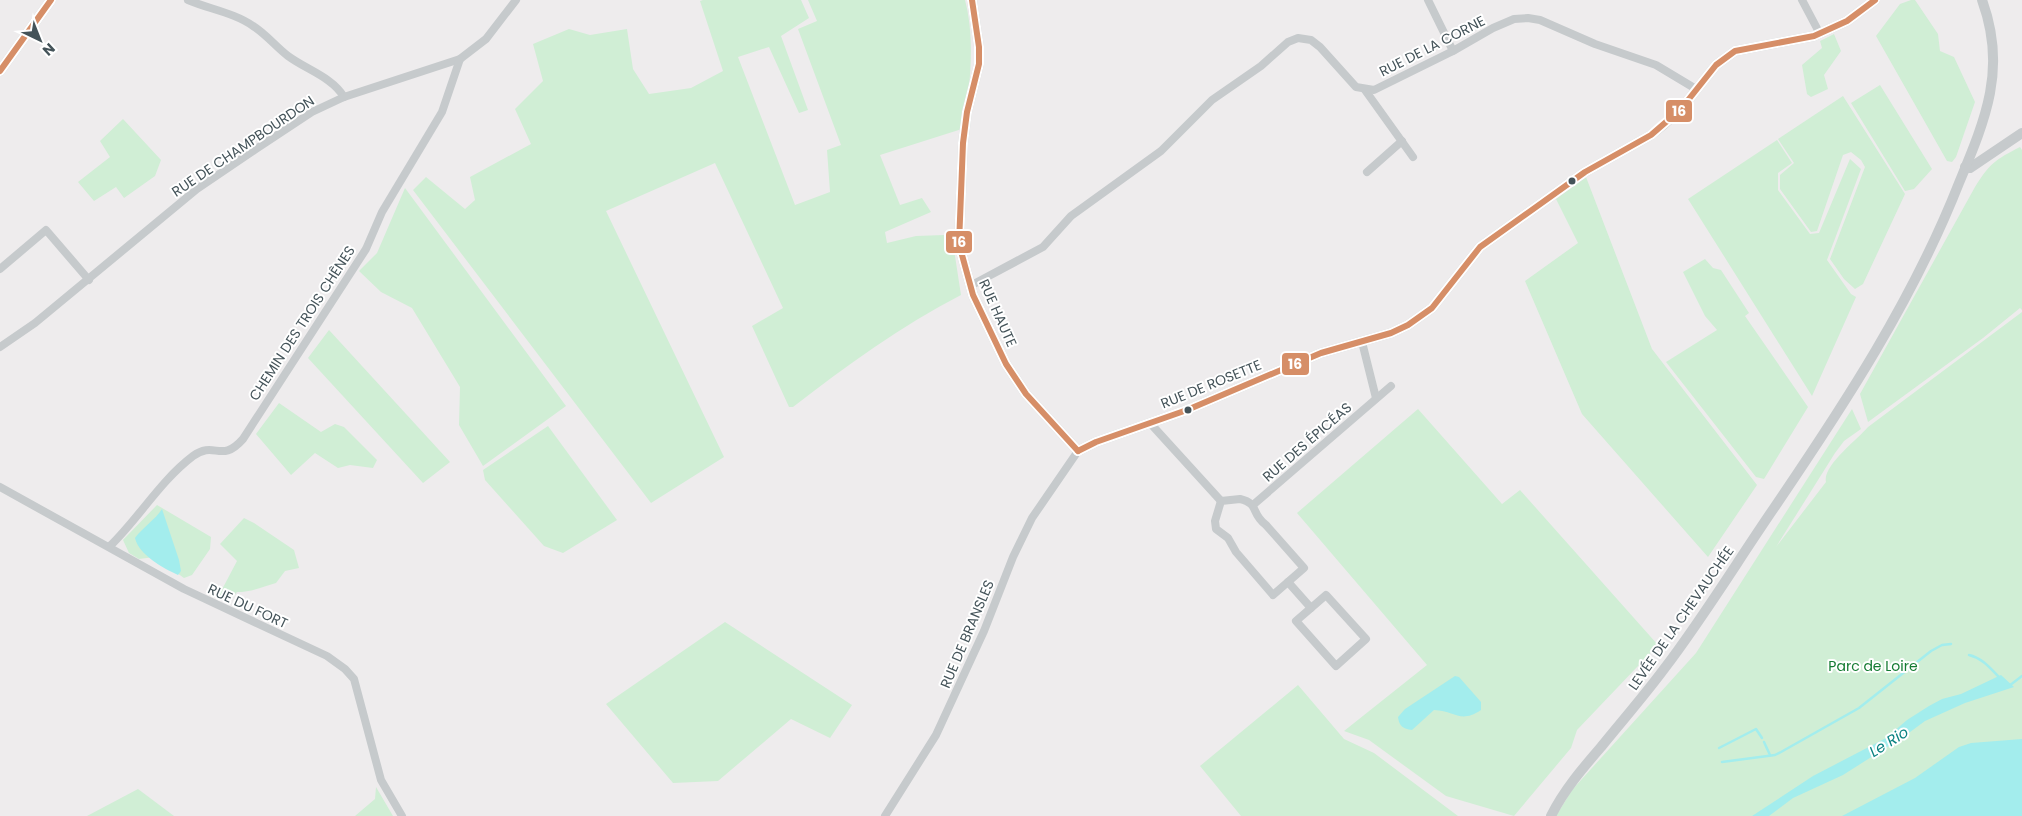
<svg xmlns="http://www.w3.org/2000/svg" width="2022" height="816" viewBox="0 0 2022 816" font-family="Poppins,sans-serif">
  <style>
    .green { fill: #d0eed5 }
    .water { fill: #a3eded }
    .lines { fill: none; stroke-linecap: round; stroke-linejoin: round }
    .stream { stroke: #a3eded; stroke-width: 2.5 }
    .minor { stroke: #c6cacc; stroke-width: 8 }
    .tertiary { stroke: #c6cacc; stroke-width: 10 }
    .bus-1-casing { stroke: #fff; stroke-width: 10 }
    .bus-1 { stroke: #d68e67; stroke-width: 6 }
    .bus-dot { fill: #445359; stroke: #fff; stroke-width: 2 }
    .labels { text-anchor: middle; stroke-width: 4; stroke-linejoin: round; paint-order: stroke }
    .street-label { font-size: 14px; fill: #445359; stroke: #fff }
    .park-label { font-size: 14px; fill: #147b32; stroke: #fff }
    .water-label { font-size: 15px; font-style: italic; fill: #0b8282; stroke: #fff }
    .line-badge { stroke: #fff; stroke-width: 2 }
    .badge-label { font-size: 14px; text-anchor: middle; font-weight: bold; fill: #fff }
  </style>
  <rect width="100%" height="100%" fill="#eeeced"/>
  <g class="green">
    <path d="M 703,0 L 801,0 L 809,18 L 781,36 L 808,110 L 799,113 L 769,47 L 738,57 L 795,205 L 830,192 L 827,150 L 841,145 L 798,29 L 817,21 L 808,0 L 965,0 C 976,42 969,86 965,128 L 880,155 L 900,205 L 922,198 L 931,212 L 885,232 L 887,243 L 916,236 L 944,235 L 953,243 L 961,295 C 901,326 846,366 793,407 L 789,407 L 752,326 L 783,308 L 715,163 L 606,211 L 724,457 L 651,503 L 413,190 L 426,177 L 465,209 L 475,200 L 470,177 L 531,144 L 515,109 L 543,81 L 533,44 L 569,29 L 590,35 L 627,29 L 633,69 L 649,94 L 691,88 L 723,71 L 700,1 Z"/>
    <polygon points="1911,0 1915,0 1938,34 1940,51 1954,57 1975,102 1956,157 1952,162 1947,161 1876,36 1900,4"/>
    <polygon points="1834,34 1841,51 1824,75 1828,89 1811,97 1807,94 1802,65 1822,48 1820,41"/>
    <polygon points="1880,85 1932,169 1914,189 1905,191 1851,103"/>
    <polygon points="1843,96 1905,194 1863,284 1855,289 1844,279 1830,259 1865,167 1861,160 1851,152 1843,155 1817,231 1811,232 1780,189 1780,175 1794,163 1778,139"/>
    <polygon points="123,119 161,160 155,176 124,198 116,187 94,201 78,182 110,157 100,141"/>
    <polygon points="1777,140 1792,163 1778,173 1778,190 1810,234 1819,233 1850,159 1861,169 1827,260 1851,294 1856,297 1812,396 1688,199"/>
    <path d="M 2020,147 L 2022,150 L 2022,310 L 2020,308 L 1983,338 L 1868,422 L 1860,394 L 1975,187 C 1990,163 1995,160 2020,147 Z"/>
    <polygon points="1586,177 1652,349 1757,485 1708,557 1582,414 1525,281 1578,243 1556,199"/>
    <polygon points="405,188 566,406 483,466 459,425 460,387 412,308 381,292 359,271 377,253"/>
    <polygon points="1705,259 1713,268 1721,270 1749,313 1745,316 1808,407 1764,479 1756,477 1666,362 1717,330 1705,316 1683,272"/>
    <path d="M 2022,312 L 2022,816 L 1556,816 L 1572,790 L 1696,653 L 1852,409 L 1861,429 L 1844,441 L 1835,453 L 1776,547 L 1826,482 C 1822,466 1858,439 1868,427 Z"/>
    <polygon points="329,330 450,462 423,483 308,358"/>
    <polygon points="279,403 321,432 335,424 344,427 377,460 373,468 350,465 338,468 315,453 291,475 256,434"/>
    <polygon points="1418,409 1502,504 1520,490 1658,645 1577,730 1571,748 1514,816 1446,796 1369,740 1344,731 1427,665 1297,513"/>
    <polygon points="548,426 617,520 563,553 544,546 485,480 483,470"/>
    <polygon points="157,505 211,537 210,549 192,575 184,578 155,557 139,559 129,553 123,540"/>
    <path d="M 244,518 L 254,523 L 294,550 L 299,568 L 285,571 L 276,583 C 262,587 251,592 237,592 L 229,602 L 218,597 L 237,561 L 220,544 Z"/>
    <polygon points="725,622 852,705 830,738 791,719 718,781 673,783 606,704"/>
    <polygon points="1298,685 1344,739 1374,753 1458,816 1241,816 1200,766"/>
    <polygon points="376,787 393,816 355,816 375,799"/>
    <polygon points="138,789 174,816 87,816"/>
  </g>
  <g class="water">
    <path d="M 162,509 L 179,560 L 181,571 L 178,575 C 163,568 139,555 135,538 C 143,527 155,520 162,509 Z"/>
    <polygon points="2001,675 2014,687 1965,703 1925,721 1906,735 1843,775 1793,798 1769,816 1752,816 1813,776 1886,738 1907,720 1929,706 1942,699 1961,694"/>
    <path d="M 1455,676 L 1459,677 L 1481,702 L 1481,710 C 1460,724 1456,711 1434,710 L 1412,730 C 1403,729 1399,726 1398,717 L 1405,709 Z"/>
    <polygon points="2022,739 2022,816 1842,816 1915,778 1959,747 1971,743"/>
  </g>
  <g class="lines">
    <g class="stream">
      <path d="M 1969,655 C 1982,658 1990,668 1999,677"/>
      <polyline points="2009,686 2022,676"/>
      <polyline points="1764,742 1770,755"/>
      <polyline points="1719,748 1756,729 1762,738"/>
      <polyline points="1722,762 1775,755 1781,752 1859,708 1931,651 1942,645 1951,644"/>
    </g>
    <g class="minor">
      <path d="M 188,0 C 209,9 235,13 253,26 C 266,34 276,47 288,56 C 307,70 332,77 344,97"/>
      <polyline points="1428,0 1453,51"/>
      <polyline points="1802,0 1820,34"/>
      <polyline points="1365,90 1413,157"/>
      <polyline points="1367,172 1402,141"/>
      <polyline points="0,269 46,230 89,280"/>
      <polyline points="970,286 1043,247 1071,216 1161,151 1212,100 1261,66 1288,42 1298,38 1311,40 1320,47 1356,87 1374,90 1453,51 1493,28 1514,19 1528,18 1540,20 1595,44 1656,65 1696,89"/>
      <polyline points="1362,342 1376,398"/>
      <polyline points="0,347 35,323 197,189 256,149 312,112 344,97 460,59 486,39 516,0"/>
      <polyline points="1150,423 1221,501"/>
      <polyline points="0,487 184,589 327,656 345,669 354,679 381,780 402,816"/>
      <path d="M 1240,499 C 1260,504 1250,513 1266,525 L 1304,568 L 1273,595 L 1236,552 L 1228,538 L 1216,529 L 1215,521 L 1221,501 Z"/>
      <polyline points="1253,505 1391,386"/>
      <path d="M 110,546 C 139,518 160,481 193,456 C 215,440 221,464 243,439 L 366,249 L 382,212 L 442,112 L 460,59"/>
      <polyline points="1288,582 1311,608"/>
      <polygon points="1326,595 1366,639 1336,666 1296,621"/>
      <polyline points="885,816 936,735 984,631 1013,557 1032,518 1078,451"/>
    </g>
    <g class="tertiary">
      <polyline points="972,0 979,47 979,64 967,112 963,143 959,244 973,295 1006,364 1026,394 1078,451 1096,442 1187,410 1321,353 1391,333 1408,325 1432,308 1480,247 1585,172 1651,135 1662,126 1681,109 1716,65 1735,51 1814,36 1847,21 1875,0"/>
      <polyline points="0,71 51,0"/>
      <polyline points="1965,167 1970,168 2022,133"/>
      <path d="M 1551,816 C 1564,790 1582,769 1601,747 C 1622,721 1644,696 1664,669 C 1703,618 1737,562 1774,508 C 1844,405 1913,300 1959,183 C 1971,154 1984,124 1990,93 C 1996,62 1993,30 1982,0"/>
    </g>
    <g class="bus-1-casing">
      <g id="bus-1">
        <polyline points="972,0 979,47 979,64 967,112 963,143 959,244 973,295 1006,364 1026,394 1078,451"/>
        <polyline points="0,71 51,0"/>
        <polyline points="1078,451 1096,442 1187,410 1321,353 1391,333 1408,325 1432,308 1480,247 1585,172 1651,135 1681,109 1716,65 1735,51 1814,36 1847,21 1875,0"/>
      </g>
    </g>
    <use href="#bus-1" class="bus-1"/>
  </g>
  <g class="bus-dot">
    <circle cx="1572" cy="181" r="4.5"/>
    <circle cx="1188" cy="410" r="4.5"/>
  </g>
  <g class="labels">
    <g class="street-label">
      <text transform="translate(1432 46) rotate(-27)" y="5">RUE DE LA CORNE</text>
      <text transform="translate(243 146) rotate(-34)" y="5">RUE DE CHAMPBOURDON</text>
      <text transform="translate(998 313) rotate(66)" y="5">RUE HAUTE</text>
      <text transform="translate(302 323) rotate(-57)" y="5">CHEMIN DES TROIS CHÊNES</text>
      <text transform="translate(1211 384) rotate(-22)" y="5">RUE DE ROSETTE</text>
      <text transform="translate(1307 442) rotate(-41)" y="5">RUE DES ÉPICÉAS</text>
      <text transform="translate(248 606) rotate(25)" y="5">RUE DU FORT</text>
      <text transform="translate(1681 618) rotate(-55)" y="5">LEVÉE DE LA CHEVAUCHÉE</text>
      <text transform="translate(967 634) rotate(-67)" y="5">RUE DE BRANSLES</text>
    </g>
    <g class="park-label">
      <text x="1873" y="671">Parc de Loire</text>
    </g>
    <g class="water-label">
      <text transform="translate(1889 742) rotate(-32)" y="5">Le Rio</text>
    </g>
  </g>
  <g class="line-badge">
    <rect x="1665" y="99" width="28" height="24" rx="5" fill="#d68e67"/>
    <rect x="945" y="230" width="28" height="24" rx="5" fill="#d68e67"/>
    <rect x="1281" y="352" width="29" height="24" rx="5" fill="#d68e67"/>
  </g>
  <g class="badge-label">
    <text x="1679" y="116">16</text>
    <text x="959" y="247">16</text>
    <text x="1295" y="369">16</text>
  </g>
  <g transform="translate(40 40) rotate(137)" stroke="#ffffff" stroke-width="4" paint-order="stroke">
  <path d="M0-4L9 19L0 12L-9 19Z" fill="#445359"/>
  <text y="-8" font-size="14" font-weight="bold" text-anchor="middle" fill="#445359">N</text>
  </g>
</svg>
